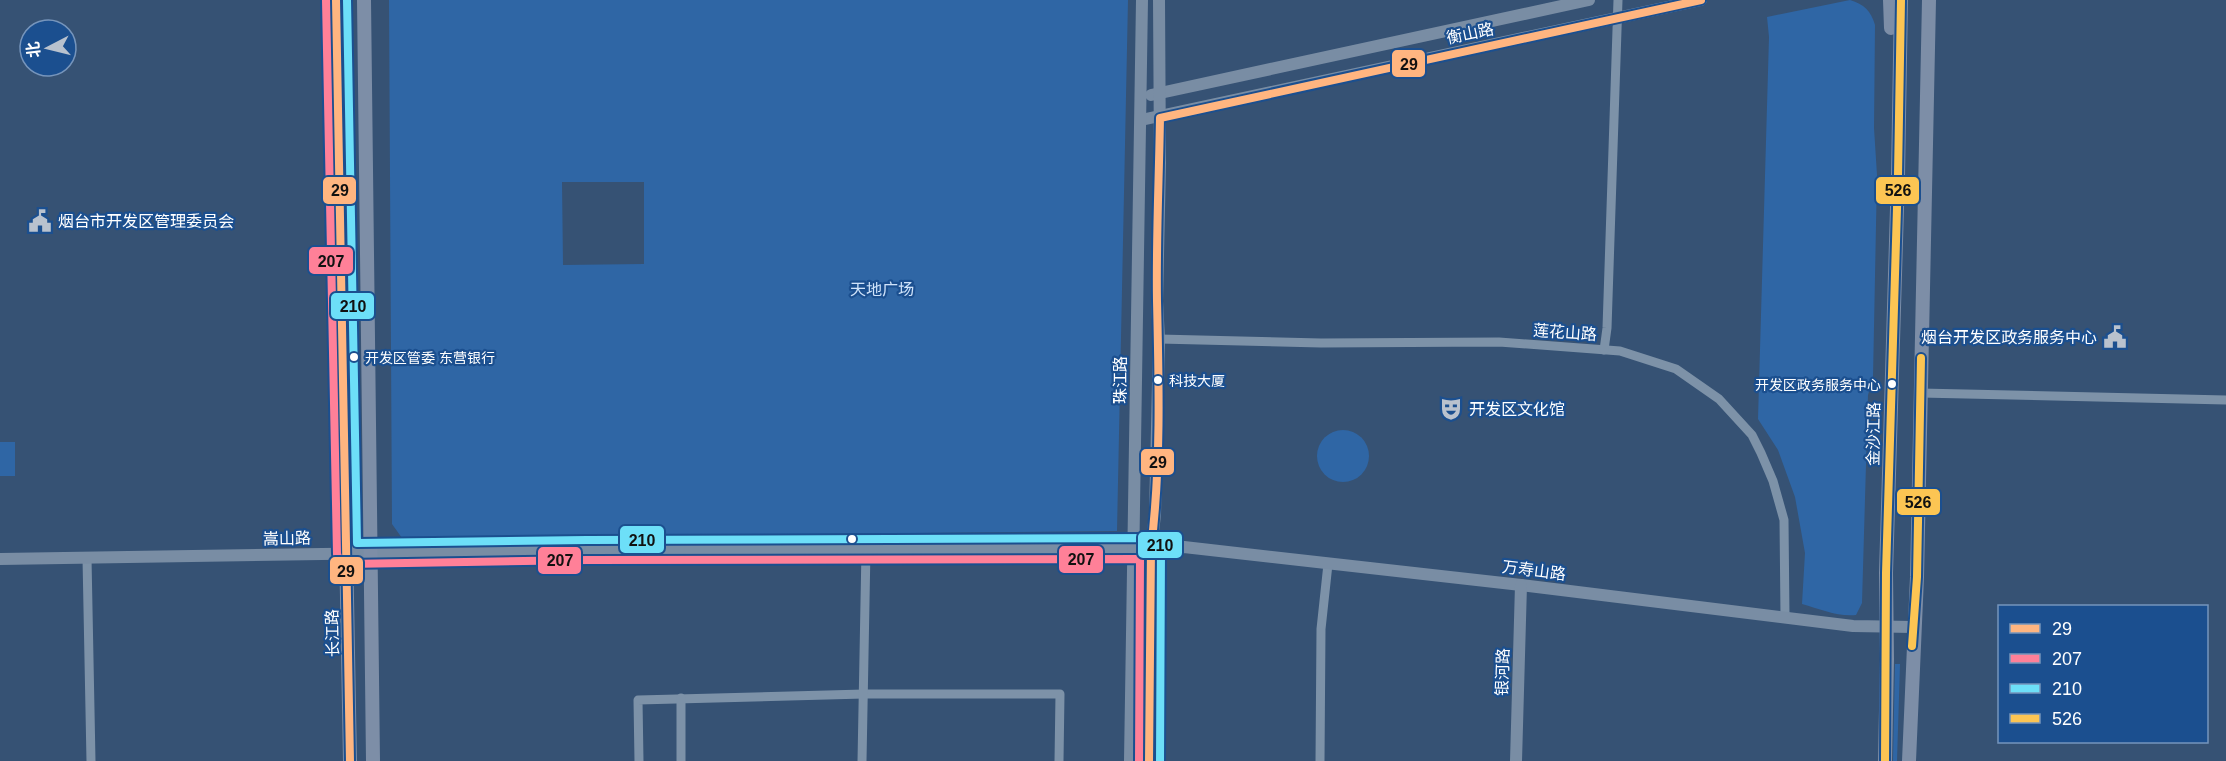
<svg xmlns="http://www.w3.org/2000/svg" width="2226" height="761" viewBox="0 0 2226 761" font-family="Arial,'Noto Sans SC',sans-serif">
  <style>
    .green { fill: #2f66a5; fill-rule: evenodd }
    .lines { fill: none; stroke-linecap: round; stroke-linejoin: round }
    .street { stroke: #7d92a8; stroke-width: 9 }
    .secondary { stroke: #798da4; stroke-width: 12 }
    .primary { stroke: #7d8ea7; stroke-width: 14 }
    .bus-1-casing { stroke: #1b4f8f; stroke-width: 12 }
    .bus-2-casing { stroke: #1b4f8f; stroke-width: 12 }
    .bus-3-casing { stroke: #1b4f8f; stroke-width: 12 }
    .bus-4-casing { stroke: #1b4f8f; stroke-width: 12 }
    .bus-1 { stroke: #ffb580; stroke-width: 8 }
    .bus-2 { stroke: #ff8098; stroke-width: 8 }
    .bus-3 { stroke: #6ddff8; stroke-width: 8 }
    .bus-4 { stroke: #fcc553; stroke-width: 8 }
    .bus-dot { fill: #fff; stroke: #1b4f8f; stroke-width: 2 }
    .labels { text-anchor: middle; stroke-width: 4.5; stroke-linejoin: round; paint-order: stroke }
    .bus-label { font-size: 14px; fill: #fff; stroke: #1b4f8f; text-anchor: start }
    .street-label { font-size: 16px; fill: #fff; stroke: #1b4f8f }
    .poi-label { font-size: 16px; fill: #fff; stroke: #1b4f8f; text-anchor: start }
    .park-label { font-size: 16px; fill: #cfe3fa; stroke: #1b4f8f }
    .line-badge { stroke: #1b4f8f; stroke-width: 2 }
    .pale-badge-label { font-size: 16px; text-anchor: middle; font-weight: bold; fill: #111 }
  </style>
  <rect width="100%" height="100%" fill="#365274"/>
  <g class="green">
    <path d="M 389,0 L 1128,0 L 1117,531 L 402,538 L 392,524 ZM 562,182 L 644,182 L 644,264 L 563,265 Z"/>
    <path d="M 1850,0 C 1864,4 1871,11 1875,25 L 1874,128 L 1877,175 L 1873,378 L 1868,395 L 1862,603 L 1856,615 C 1838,617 1820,609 1802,604 L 1805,553 L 1795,497 L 1778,450 L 1758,419 L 1769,37 L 1767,17 Z"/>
    <circle cx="1343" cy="456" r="26"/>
    <rect x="0" y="442" width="15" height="34"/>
    <polygon points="1895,664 1900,664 1897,761 1893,761"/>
  </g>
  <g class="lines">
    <g class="street">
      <polyline points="1159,339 1321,343 1499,342 1620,351 1676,369 1719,399 1752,435 1761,453 1773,481 1784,520 1785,617"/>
      <polyline points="1604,350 1607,328 1618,0"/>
      <polyline points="1920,393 2226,400"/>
      <polyline points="87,558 91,761"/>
      <polyline points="639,761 638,700 864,694 1060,694 1059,761"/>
      <polyline points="681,761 681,698"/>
      <polyline points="862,761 866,549"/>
      <polyline points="1320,761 1321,629 1328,564"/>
    </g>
    <g class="secondary">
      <polyline points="1151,95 1589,0"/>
      <polyline points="1141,120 1701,0"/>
      <polyline points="0,559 587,550 1133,549 1184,547 1521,585 1853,626 1913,627"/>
      <polyline points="1130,761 1142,0"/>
      <polyline points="1149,761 1151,548 1155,515 1159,339 1157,301 1160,163 1159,0"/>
      <polyline points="1516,761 1521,585"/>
    </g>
    <g class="primary">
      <polyline points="336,0 350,761"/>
      <polyline points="364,0 373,761"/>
      <polyline points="1890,0 1891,28"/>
      <polyline points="1885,761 1887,659 1886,573 1898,175 1901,0"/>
      <polyline points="1909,761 1917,577 1929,0"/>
    </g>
    <g class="bus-1-casing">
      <g id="bus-1">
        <polyline points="336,0 350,761"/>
        <path d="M 1149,761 L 1151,548 C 1161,467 1159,383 1157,301 C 1156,240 1159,179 1160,118 L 1701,0"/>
      </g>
    </g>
    <g class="bus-2-casing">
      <polyline id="bus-2" points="326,0 337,554 340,562 347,564 587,560 1140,559 1139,761"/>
    </g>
    <g class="bus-3-casing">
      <polyline id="bus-3" points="347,0 357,543 587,540 1154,538 1159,541 1161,548 1160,761"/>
    </g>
    <g class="bus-4-casing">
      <g id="bus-4">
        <polyline points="1912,646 1917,577 1921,358"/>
        <polyline points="1885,761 1886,573 1898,175 1901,0"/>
      </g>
    </g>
    <use href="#bus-1" class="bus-1"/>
    <use href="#bus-2" class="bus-2"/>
    <use href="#bus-3" class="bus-3"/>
    <use href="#bus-4" class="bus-4"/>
  </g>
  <defs>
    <g id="civic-bare" transform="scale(1.8)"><path d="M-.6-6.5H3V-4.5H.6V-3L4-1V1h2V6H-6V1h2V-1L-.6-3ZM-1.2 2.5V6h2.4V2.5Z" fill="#b9c2ce" stroke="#1b4f8f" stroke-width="2.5" paint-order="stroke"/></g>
    <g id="theatre-bare" transform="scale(1.8)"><path d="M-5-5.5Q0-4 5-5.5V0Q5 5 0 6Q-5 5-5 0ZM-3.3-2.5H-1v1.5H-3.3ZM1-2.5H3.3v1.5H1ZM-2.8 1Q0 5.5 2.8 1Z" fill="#b9c2ce" stroke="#1b4f8f" stroke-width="2.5" paint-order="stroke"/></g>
  </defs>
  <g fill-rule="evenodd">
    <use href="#civic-bare" x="40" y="221"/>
    <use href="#civic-bare" x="2115" y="337"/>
    <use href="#theatre-bare" x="1451" y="409"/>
  </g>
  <g class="bus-dot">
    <circle cx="354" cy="357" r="5"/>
    <circle cx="1158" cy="380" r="5"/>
    <circle cx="1892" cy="384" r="5"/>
    <circle cx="852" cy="539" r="5"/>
  </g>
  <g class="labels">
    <g class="bus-label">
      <text x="365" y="363">开发区管委 东营银行</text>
      <text x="1169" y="386">科技大厦</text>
      <text x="1881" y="390" text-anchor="end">开发区政务服务中心</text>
    </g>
    <g class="street-label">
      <text transform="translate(1470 33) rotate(-12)" y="6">衡山路</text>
      <text transform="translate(1565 332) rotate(4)" y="6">莲花山路</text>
      <text transform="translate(1120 380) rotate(-90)" y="6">珠江路</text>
      <text transform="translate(1873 434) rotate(-89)" y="6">金沙江路</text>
      <text transform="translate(287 538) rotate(-1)" y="6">嵩山路</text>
      <text transform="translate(1534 570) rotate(7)" y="6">万寿山路</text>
      <text transform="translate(332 633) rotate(-91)" y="6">长江路</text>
      <text transform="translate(1502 672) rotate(-88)" y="6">银河路</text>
    </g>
    <g class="poi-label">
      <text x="58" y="227">烟台市开发区管理委员会</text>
      <text x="2097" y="343" text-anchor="end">烟台开发区政务服务中心</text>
      <text x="1469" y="415">开发区文化馆</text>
    </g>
    <g class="park-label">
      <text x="882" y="295">天地广场</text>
    </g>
  </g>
  <g class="line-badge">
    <rect x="1391" y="49" width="35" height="29" rx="6" fill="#ffb580"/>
    <rect x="322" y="176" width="35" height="29" rx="6" fill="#ffb580"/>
    <rect x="1875" y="176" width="45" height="29" rx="6" fill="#fcc553"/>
    <rect x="308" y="246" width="46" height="29" rx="6" fill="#ff8098"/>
    <rect x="330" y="292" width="45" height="28" rx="6" fill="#6ddff8"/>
    <rect x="1140" y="448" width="35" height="28" rx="6" fill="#ffb580"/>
    <rect x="1896" y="488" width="45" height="28" rx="6" fill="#fcc553"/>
    <rect x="619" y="525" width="46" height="29" rx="6" fill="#6ddff8"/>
    <rect x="1137" y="531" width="46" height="28" rx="6" fill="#6ddff8"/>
    <rect x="1058" y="545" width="46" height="29" rx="6" fill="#ff8098"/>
    <rect x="537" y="546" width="45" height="29" rx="6" fill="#ff8098"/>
    <rect x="329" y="556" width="35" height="29" rx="6" fill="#ffb580"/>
  </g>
  <g class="pale-badge-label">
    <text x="1409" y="70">29</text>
    <text x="340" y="196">29</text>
    <text x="1898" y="196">526</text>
    <text x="331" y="267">207</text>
    <text x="353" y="312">210</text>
    <text x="1158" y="468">29</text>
    <text x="1918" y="508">526</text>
    <text x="642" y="546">210</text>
    <text x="1160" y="551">210</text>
    <text x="1081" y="565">207</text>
    <text x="560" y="566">207</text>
    <text x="346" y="577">29</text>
  </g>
  <rect x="1998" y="605" width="210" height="138" fill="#1b4f8f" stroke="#7695bc" stroke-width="1.5"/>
  <rect x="2010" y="624" width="30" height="9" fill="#ffb580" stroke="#7695bc" stroke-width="1.5"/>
  <text x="2052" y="635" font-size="18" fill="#ffffff">29</text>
  <rect x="2010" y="654" width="30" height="9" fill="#ff8098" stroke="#7695bc" stroke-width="1.5"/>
  <text x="2052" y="665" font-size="18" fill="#ffffff">207</text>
  <rect x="2010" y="684" width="30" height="9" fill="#6ddff8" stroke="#7695bc" stroke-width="1.5"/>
  <text x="2052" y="695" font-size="18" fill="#ffffff">210</text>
  <rect x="2010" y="714" width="30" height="9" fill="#fcc553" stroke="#7695bc" stroke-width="1.5"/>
  <text x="2052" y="725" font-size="18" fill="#ffffff">526</text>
  <g transform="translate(48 48) rotate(263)"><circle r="28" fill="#1b4f8f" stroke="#7695bc" stroke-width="1.5"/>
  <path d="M0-4.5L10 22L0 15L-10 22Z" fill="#b9c2ce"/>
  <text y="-9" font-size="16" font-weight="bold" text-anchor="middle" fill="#ffffff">北</text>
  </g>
</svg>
